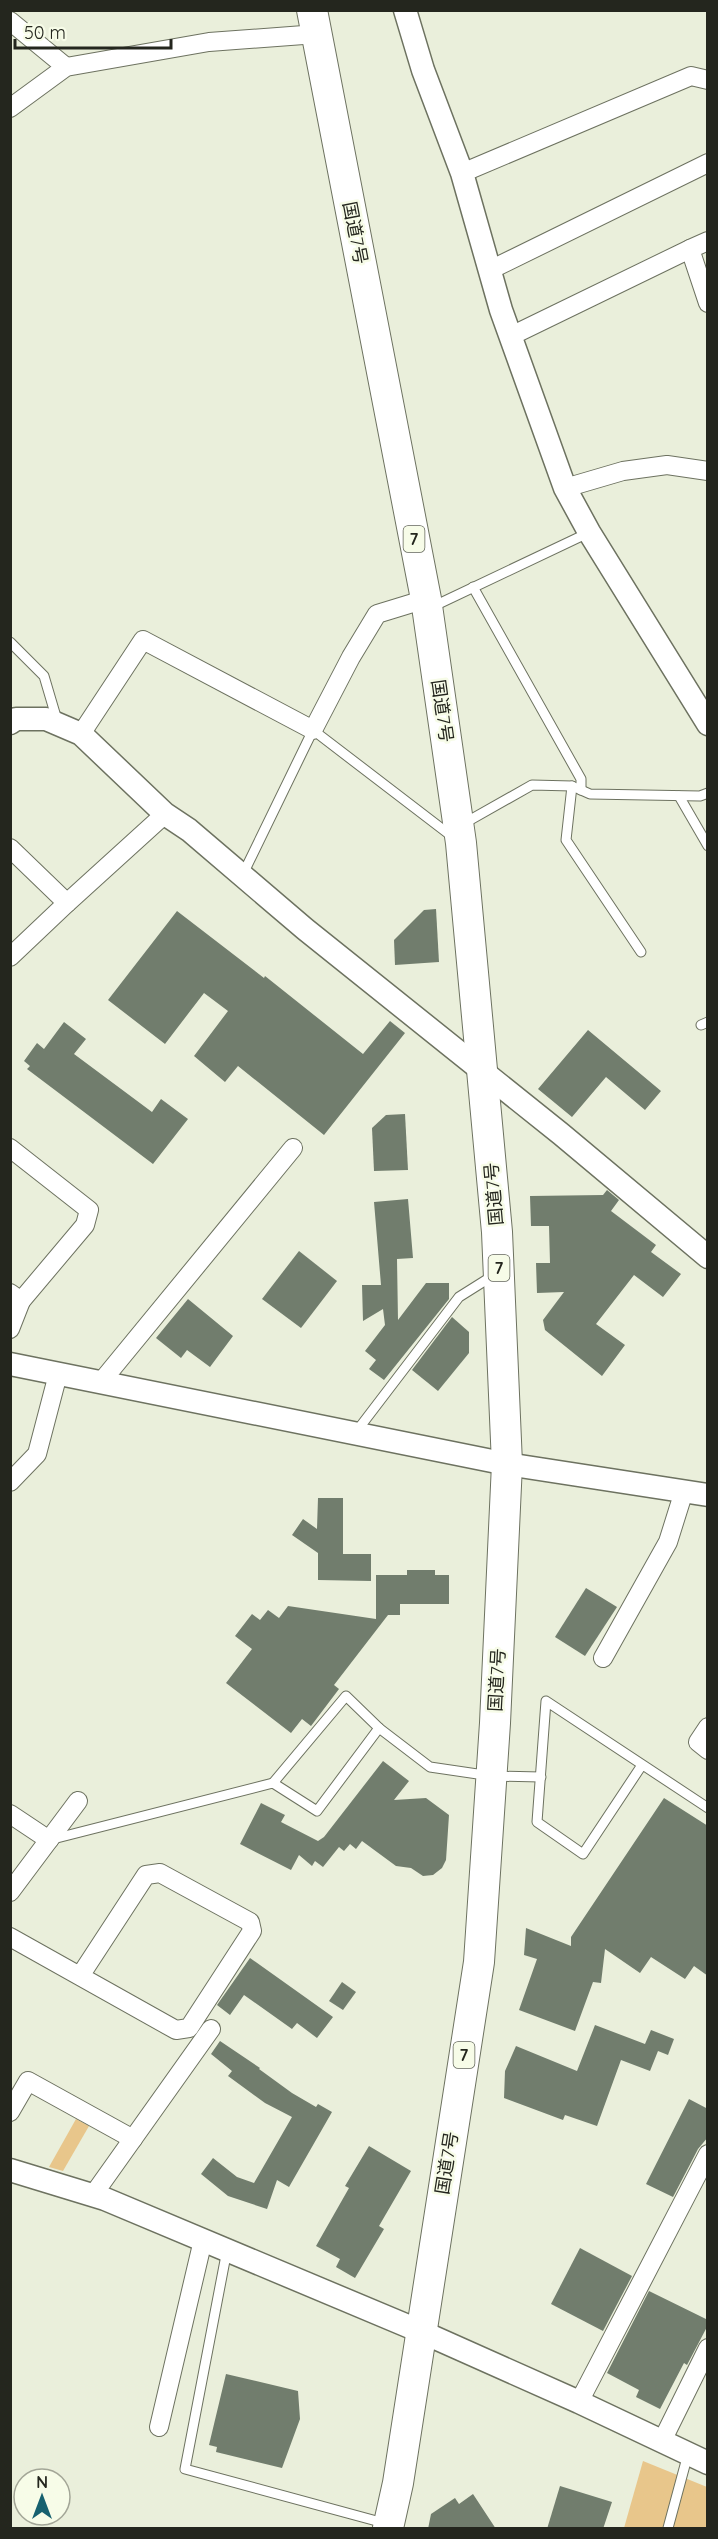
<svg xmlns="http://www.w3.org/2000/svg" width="718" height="2539" viewBox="0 0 718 2539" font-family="Quicksand,'Noto Sans JP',sans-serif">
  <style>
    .green { fill: #e8c68b }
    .building { fill: #717d6d }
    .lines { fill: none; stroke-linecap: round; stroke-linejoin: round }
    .service-casing { stroke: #6d7260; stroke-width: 11 }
    .minor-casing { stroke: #6d7260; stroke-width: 20 }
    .tertiary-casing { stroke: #6d7260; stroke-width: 25 }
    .trunk-casing { stroke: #6d7260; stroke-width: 32 }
    .service { stroke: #fff; stroke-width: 9 }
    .minor { stroke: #fff; stroke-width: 18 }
    .tertiary { stroke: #fff; stroke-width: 22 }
    .trunk { stroke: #fff; stroke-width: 30 }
    .labels { text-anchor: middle; stroke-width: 5; stroke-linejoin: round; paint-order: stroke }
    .shield { fill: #f7fce8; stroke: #63665b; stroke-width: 1.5 }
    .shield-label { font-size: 16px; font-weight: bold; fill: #24261e }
    .street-label { font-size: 18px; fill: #24261e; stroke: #f7fce8 }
  </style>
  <rect width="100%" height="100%" fill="#eaefdb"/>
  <g class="green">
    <polygon points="76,2119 89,2126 63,2171 49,2167"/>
    <polygon points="643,2461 707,2487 707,2528 624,2528"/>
  </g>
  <g class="building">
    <polygon points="436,909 439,962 395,965 394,940 424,910"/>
    <polygon points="177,911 264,978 265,976 363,1054 390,1021 405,1033 324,1135 238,1066 225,1082 194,1056 228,1011 204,993 165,1044 108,1000"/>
    <polygon points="64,1022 86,1039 74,1054 152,1112 161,1099 188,1119 153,1164 27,1069 30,1066 24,1061 37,1043 44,1049"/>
    <polygon points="588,1030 661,1091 645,1110 606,1077 572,1117 538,1089"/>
    <polygon points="405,1114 408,1170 374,1171 372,1128 386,1115"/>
    <polygon points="607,1190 619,1200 611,1211 656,1245 651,1252 681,1274 663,1297 634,1275 596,1324 625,1345 602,1376 545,1330 543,1320 564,1292 537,1293 536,1263 550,1263 549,1226 531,1226 530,1196 603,1195"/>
    <polygon points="408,1199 413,1258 397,1259 398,1320 426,1283 449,1283 449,1299 384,1380 369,1369 376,1360 365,1351 385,1325 383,1309 363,1321 362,1285 381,1285 374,1202"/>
    <polygon points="299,1251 337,1281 301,1328 262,1299"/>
    <polygon points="188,1299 233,1336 210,1367 187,1350 181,1358 156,1338"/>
    <polygon points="452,1317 469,1332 469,1353 438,1391 412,1370"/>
    <polygon points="318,1498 343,1498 343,1554 371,1554 371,1581 318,1580 318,1553 292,1535 303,1519 317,1529"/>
    <polygon points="407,1570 435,1570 435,1575 449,1575 449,1604 400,1604 400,1615 388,1615 334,1685 339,1689 311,1726 302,1719 291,1733 226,1683 252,1649 235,1636 252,1614 260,1620 268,1610 279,1618 288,1606 376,1619 376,1575 407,1575"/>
    <polygon points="586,1588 617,1607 585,1656 555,1637"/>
    <polygon points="383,1761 409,1781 394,1800 426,1798 449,1815 446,1860 442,1868 433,1875 423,1876 411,1868 396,1866 362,1841 356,1849 350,1844 344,1851 339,1847 323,1867 315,1861 312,1866 299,1855 291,1870 240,1844 261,1803 285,1815 281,1822 318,1841 324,1837"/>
    <polygon points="664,1798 708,1826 708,1976 694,1966 685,1979 651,1957 640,1973 605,1949 601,1983 593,1982 575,2031 519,2010 537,1959 524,1955 526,1928 571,1946 571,1937"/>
    <polygon points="250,1958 333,2017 317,2038 297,2023 292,2029 244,1995 230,2015 217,2005"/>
    <polygon points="342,1982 356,1992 343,2010 329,2001"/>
    <polygon points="595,2025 645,2044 651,2030 674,2039 668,2055 658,2051 650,2071 621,2060 597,2126 565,2115 563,2120 504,2098 505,2071 516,2046 577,2071"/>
    <polygon points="220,2041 260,2068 259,2069 292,2093 316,2107 318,2104 332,2112 289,2187 277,2180 267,2209 228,2196 201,2174 213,2158 237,2177 254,2183 292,2117 265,2103 228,2076 232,2071 211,2054"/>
    <polygon points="689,2099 708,2109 708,2137 698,2149 673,2197 646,2184"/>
    <polygon points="369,2146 411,2171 379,2226 384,2229 355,2278 336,2267 340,2259 316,2246 349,2188 345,2186"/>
    <polygon points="580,2248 632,2276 603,2331 551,2304"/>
    <polygon points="649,2291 708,2320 708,2325 687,2365 684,2363 660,2409 636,2397 639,2390 607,2373"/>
    <polygon points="226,2374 298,2391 300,2419 282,2468 216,2452 217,2447 209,2445"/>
    <polygon points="560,2486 612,2502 603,2529 547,2529"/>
    <polygon points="473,2494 496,2529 428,2529 431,2514 455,2498 459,2504"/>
  </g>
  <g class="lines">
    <g class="service-casing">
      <g id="service">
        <polyline points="473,587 581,779 581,790"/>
        <polyline points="432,607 588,533"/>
        <polyline points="10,642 44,676 57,720"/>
        <polyline points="572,786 566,840 641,952"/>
        <polyline points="679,796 708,846"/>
        <polyline points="463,824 532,785 572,786 590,794 700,796 708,793"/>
        <polyline points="243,874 313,730 454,838"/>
        <polyline points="701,1025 708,1022"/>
        <polyline points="356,1432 459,1297 494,1275"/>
        <polyline points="642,1765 583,1854 537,1822 546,1701 708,1808"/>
        <polyline points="273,1783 346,1696 379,1728"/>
        <polyline points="53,1839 273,1783 317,1811 379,1728 430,1767 491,1776 541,1777"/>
        <polyline points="227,2250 185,2469 384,2523"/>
        <polyline points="668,2528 688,2454"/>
      </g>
    </g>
    <g class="minor-casing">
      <g id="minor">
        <polyline points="10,21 66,67"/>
        <polyline points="10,108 66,67 209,42 317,34"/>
        <polyline points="462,173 691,76 708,80"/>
        <polyline points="690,249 708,241"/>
        <polyline points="490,270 708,163"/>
        <polyline points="511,336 690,249 708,303"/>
        <polyline points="565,488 623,471 667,465 708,471"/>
        <polyline points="81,734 143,640 313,730 351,657 377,614 426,599"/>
        <polyline points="10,848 67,903 10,957"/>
        <polyline points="67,903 165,814"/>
        <polyline points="10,1148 89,1210 85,1225 21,1301 10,1293"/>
        <polyline points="10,1329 21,1301"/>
        <polyline points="101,1382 293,1148"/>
        <polyline points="10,1482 37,1454 58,1374"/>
        <polyline points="603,1658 668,1542 684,1491"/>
        <polyline points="708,1727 698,1742 708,1750"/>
        <polyline points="10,1814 49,1840"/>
        <polyline points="10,1892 78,1801"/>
        <polyline points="10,1937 176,2030 189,2028 252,1931 250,1922 160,1873 146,1875 80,1976"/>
        <polyline points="10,2112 28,2081 133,2139"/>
        <polyline points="93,2195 211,2029"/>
        <polyline points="579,2402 708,2154"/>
        <polyline points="159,2427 203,2240"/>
        <polyline points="662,2441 708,2348"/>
      </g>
    </g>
    <g class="tertiary-casing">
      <g id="tertiary">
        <polyline points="405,10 423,70 462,173 501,310 565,488 589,532 708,724"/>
        <polyline points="10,723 16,719 46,719 81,734 165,814 189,830 305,929 561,1134 708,1257"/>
        <polyline points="10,1364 507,1464 708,1495"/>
        <polyline points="10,2170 105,2199 422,2332 579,2402 708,2463"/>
      </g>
    </g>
    <g class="trunk-casing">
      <polyline id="trunk" points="312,10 426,599 461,843 497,1232 507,1464 495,1723 479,1962 398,2483 388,2528"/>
    </g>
    <use href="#service" class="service"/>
    <use href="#minor" class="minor"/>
    <use href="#tertiary" class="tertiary"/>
    <use href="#trunk" class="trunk"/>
  </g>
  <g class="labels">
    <g class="shield">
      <rect x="403.5" y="526" width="21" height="26" rx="4.5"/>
      <rect x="488.5" y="1255" width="21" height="26" rx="4.5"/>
      <rect x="453.5" y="2042" width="21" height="26" rx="4.5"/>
    </g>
    <g class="shield-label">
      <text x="414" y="545">7</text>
      <text x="499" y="1274">7</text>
      <text x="464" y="2061">7</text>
    </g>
    <g class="street-label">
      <text transform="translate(355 233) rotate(79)" y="6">国道7号</text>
      <text transform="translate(442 711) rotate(82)" y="6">国道7号</text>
      <text transform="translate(494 1194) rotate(-95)" y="6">国道7号</text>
      <text transform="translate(497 1680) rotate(-87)" y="6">国道7号</text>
      <text transform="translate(447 2163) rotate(-81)" y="6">国道7号</text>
    </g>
  </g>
  <rect width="718" height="2539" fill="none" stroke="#24261e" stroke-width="24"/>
  <g transform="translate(42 2497)"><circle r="28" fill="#f7fce8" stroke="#a3a697" stroke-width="1.5"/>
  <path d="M0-4.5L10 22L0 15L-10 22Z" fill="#17616f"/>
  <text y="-9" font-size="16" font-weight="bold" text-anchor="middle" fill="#24261e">N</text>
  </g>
  <path d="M15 39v9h156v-9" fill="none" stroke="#24261e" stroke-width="3"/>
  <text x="24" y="39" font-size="18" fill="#24261e" stroke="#f7fce8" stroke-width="4.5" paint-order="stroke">50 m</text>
</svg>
